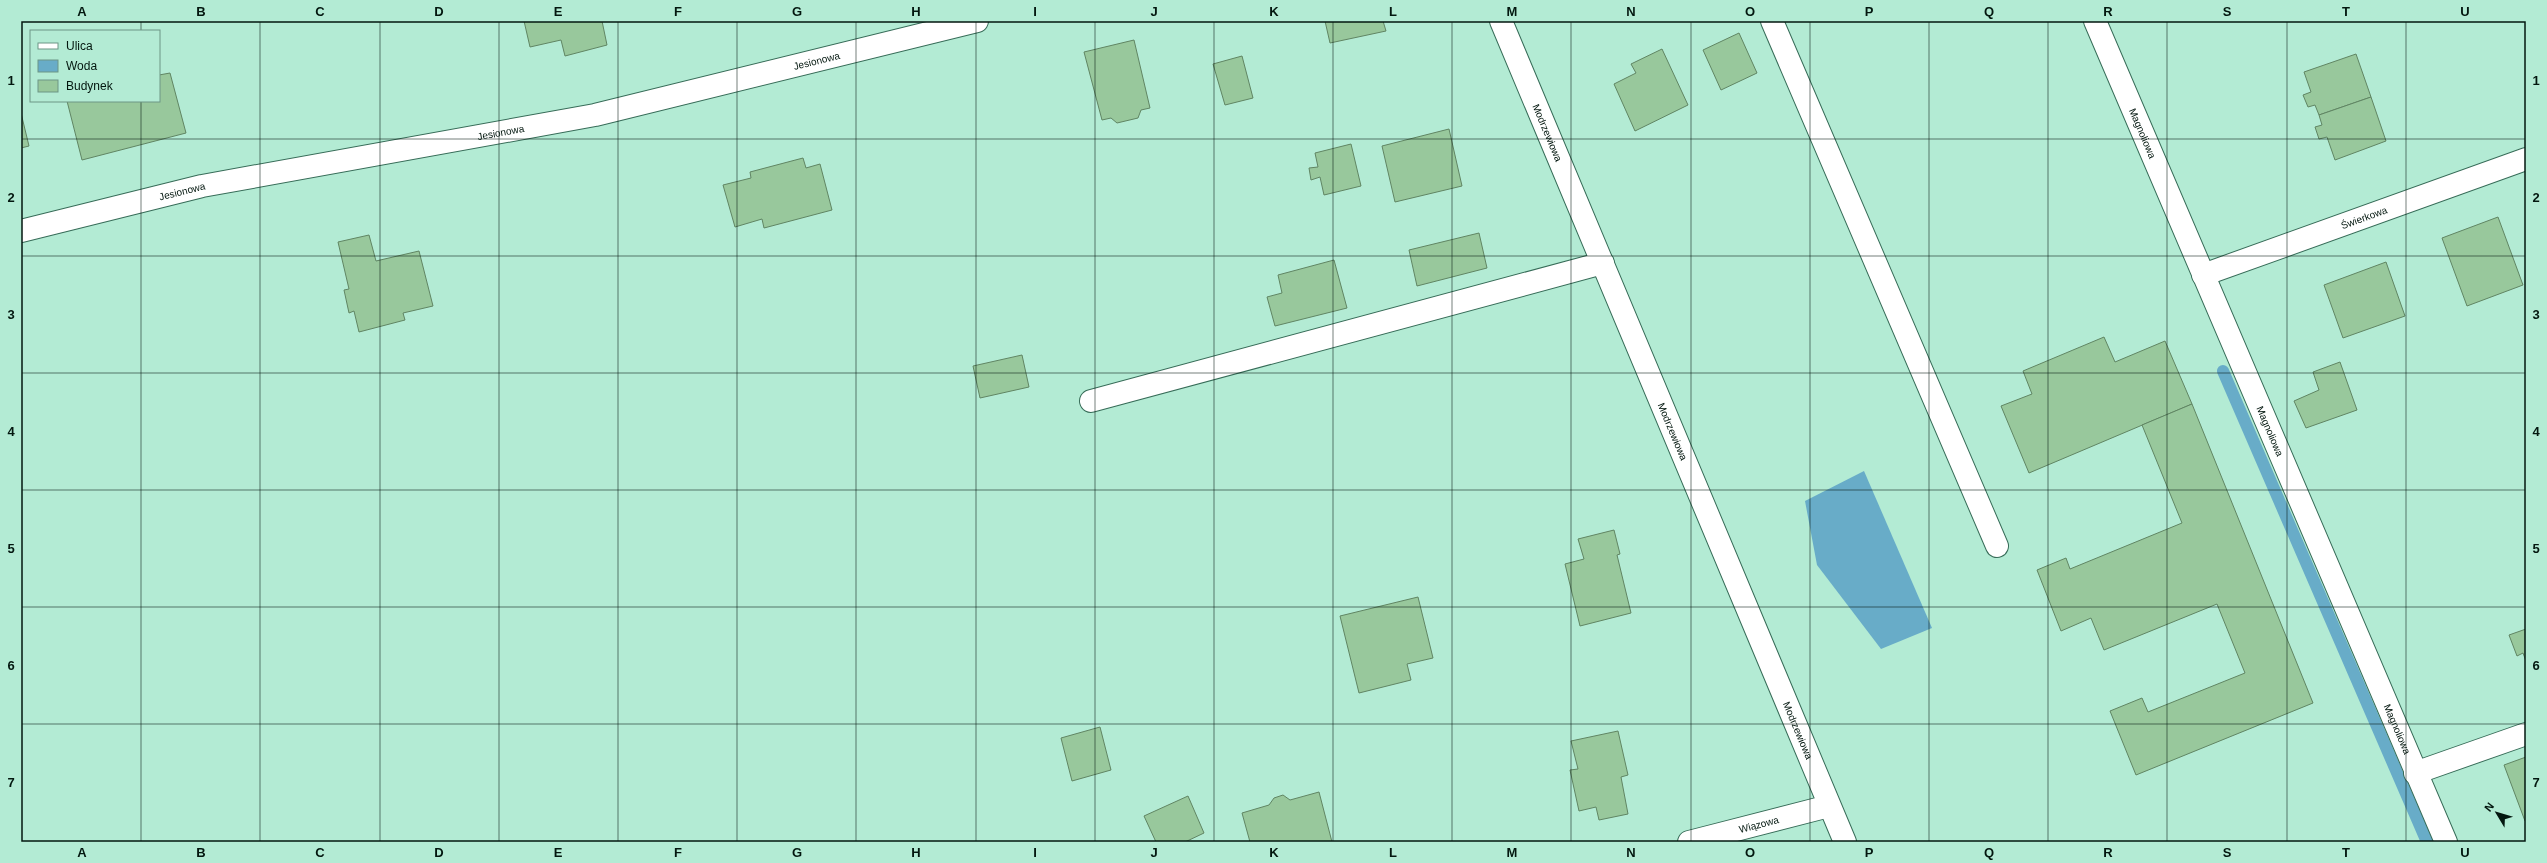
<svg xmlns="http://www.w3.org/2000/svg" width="2547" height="863" viewBox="0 0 2547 863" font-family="Helvetica,sans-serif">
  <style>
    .water { fill: #68acc8 }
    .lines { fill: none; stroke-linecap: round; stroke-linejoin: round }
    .stream { stroke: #68acc8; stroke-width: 12 }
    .building { fill: #98c89c; stroke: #608563 }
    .minor-casing { stroke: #376c58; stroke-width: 24 }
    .minor { stroke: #fff; stroke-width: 22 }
    .grid { fill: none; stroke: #03170f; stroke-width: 1; stroke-opacity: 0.55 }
    .labels { text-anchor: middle; stroke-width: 3; stroke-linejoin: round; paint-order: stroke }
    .street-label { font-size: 10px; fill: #03170f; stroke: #b3ebd4 }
    .neatline { fill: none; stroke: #03170f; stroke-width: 1.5 }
    .grid-label { font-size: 13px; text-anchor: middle; font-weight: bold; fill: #03170f }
  </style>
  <rect width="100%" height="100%" fill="#b3ebd4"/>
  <polygon class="water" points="1864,471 1932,628 1881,649 1817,565 1805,501"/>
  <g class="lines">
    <polyline class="stream" points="2223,371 2427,842"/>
  </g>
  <g class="building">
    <polygon points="524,21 602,21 607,45 565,56 561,40 530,47"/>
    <polygon points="1325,21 1383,21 1386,31 1330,43"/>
    <polygon points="1739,33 1757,73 1721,90 1703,50"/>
    <polygon points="1134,40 1150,108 1141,110 1138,118 1117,123 1111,118 1102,120 1084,52"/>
    <polygon points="1662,49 1688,105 1635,131 1614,84 1636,73 1631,64"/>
    <polygon points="2356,54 2371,97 2319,115 2315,105 2308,107 2303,95 2311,92 2304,72"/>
    <polygon points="1242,56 1253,98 1225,105 1213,64"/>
    <polygon points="170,73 186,133 82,160 67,101 159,101 159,75"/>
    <polygon points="2371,97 2386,141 2335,160 2327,137 2319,139 2315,127 2322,125 2319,115"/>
    <polygon points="21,113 29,146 21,148"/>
    <polygon points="1449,129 1462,186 1395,202 1382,146"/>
    <polygon points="1351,144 1361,186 1324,195 1320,177 1311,180 1309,168 1318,167 1315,153"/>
    <polygon points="803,158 806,168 820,164 832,210 764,228 762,219 735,227 723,185 751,178 750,172"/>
    <polygon points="2498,217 2523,285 2467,306 2442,238"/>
    <polygon points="1479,233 1487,268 1417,286 1409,250"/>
    <polygon points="369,235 376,261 419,251 433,306 403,313 405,320 359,332 354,311 349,313 344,290 349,289 338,242"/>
    <polygon points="1334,260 1347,308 1275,326 1267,297 1282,293 1278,275"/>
    <polygon points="2386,262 2405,316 2343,338 2324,285"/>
    <polygon points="2104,337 2115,362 2165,341 2192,404 2029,473 2001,406 2032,394 2023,371"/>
    <polygon points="1022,355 1029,387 980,398 973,366"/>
    <polygon points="2340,362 2357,410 2306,428 2294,401 2319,390 2313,372"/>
    <polygon points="2192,404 2313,703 2136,775 2110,711 2142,698 2148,712 2245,673 2217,604 2104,650 2091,618 2061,631 2037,570 2066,558 2070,569 2182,523 2142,425"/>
    <polygon points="1614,530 1620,554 1617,555 1631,613 1580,626 1565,564 1584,559 1578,539"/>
    <polygon points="1418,597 1433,658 1407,664 1411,680 1359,693 1340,616"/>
    <polygon points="2526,629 2526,661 2523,653 2517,656 2509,635"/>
    <polygon points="1100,727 1111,770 1072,781 1061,738"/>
    <polygon points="1618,731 1628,775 1621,777 1628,814 1599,820 1596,807 1579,811 1570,770 1578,769 1571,741"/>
    <polygon points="2526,757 2526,821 2525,821 2504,765"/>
    <polygon points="1319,792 1332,842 1250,842 1242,813 1269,805 1274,798 1283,795 1290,800"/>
    <polygon points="1188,796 1204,833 1185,842 1156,842 1144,816"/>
  </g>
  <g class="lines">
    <g class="minor-casing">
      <g id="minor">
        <path id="s1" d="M 1501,21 L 1845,842"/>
        <polyline points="1772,21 1997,546"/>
        <path id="s2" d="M 2095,21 L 2446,842"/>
        <path id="s3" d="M 21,231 L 202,186 L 595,115 L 977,21"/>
        <path id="s4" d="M 2203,275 L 2526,159"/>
        <polyline points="1091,401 1603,263"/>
        <polyline points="2415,773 2526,734"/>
        <path id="s5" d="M 1689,842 L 1829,806"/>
      </g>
    </g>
    <use href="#minor" class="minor"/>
  </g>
  <path class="grid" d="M 141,21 L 141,31M 260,21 L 260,842M 380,21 L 380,842M 499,21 L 499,842M 618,21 L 618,842M 737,21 L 737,842M 856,21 L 856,842M 976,21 L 976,842M 1095,21 L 1095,842M 1214,21 L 1214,842M 1333,21 L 1333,842M 1452,21 L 1452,842M 1571,21 L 1571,842M 1691,21 L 1691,842M 1810,21 L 1810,842M 1929,21 L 1929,842M 2048,21 L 2048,842M 2167,21 L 2167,842M 2287,21 L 2287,842M 2406,21 L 2406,842M 141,101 L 141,842M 21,139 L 2526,139M 21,256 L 2526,256M 21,373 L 2526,373M 21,490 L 2526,490M 21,607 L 2526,607M 21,724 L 2526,724"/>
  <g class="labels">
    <g class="street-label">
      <text dy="4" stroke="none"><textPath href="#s3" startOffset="814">Jesionowa</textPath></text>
      <text dy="4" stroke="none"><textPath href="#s3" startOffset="490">Jesionowa</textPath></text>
      <text dy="4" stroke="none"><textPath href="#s1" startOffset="121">Modrzewiowa</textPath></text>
      <text dy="4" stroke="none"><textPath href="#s2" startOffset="122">Magnoliowa</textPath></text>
      <text dy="4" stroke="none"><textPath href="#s3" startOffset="166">Jesionowa</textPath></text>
      <text dy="4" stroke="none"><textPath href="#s4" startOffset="171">Świerkowa</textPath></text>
      <text dy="4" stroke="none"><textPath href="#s1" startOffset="445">Modrzewiowa</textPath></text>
      <text dy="4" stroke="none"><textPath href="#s2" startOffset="446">Magnoliowa</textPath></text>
      <text dy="4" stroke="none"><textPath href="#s2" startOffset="770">Magnoliowa</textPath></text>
      <text dy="4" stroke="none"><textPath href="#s1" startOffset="769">Modrzewiowa</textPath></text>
      <text dy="4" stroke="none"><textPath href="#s5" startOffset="72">Wiązowa</textPath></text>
    </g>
  </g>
  <rect width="2547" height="863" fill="none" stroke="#b3ebd4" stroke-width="44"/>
  <rect x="30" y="30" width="130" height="72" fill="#b3ebd4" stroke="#6d9685"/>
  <rect x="38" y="43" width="20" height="6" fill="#ffffff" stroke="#6d9685"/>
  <text x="66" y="50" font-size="12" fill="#03170f">Ulica</text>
  <rect x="38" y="60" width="20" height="12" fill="#68acc8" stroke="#6d9685"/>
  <text x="66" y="70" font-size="12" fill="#03170f">Woda</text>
  <rect x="38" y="80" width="20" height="12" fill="#98c89c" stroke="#6d9685"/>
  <text x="66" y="90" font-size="12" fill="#03170f">Budynek</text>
  <g transform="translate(2497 813) rotate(308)" stroke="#b3ebd4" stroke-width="3" paint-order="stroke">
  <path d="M0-3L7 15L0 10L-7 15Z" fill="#03170f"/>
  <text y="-6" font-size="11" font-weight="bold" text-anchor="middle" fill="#03170f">N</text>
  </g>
  <rect x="22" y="22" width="2503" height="819" class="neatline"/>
  <g class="grid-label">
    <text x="82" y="16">A</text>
    <text x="201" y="16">B</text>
    <text x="320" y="16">C</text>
    <text x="439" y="16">D</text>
    <text x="558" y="16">E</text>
    <text x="678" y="16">F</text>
    <text x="797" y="16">G</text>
    <text x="916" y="16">H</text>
    <text x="1035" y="16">I</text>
    <text x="1154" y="16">J</text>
    <text x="1274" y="16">K</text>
    <text x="1393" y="16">L</text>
    <text x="1512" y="16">M</text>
    <text x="1631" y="16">N</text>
    <text x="1750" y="16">O</text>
    <text x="1869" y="16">P</text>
    <text x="1989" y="16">Q</text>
    <text x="2108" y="16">R</text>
    <text x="2227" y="16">S</text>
    <text x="2346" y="16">T</text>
    <text x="2465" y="16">U</text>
    <text x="11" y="85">1</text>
    <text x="2536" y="85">1</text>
    <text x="11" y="202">2</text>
    <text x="2536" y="202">2</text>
    <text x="11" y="319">3</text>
    <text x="2536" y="319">3</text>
    <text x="11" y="436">4</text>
    <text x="2536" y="436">4</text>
    <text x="11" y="553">5</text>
    <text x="2536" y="553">5</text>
    <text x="11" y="670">6</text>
    <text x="2536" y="670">6</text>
    <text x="11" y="787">7</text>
    <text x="2536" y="787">7</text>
    <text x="82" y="857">A</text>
    <text x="201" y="857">B</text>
    <text x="320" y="857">C</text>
    <text x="439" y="857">D</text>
    <text x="558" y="857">E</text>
    <text x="678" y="857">F</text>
    <text x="797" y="857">G</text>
    <text x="916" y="857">H</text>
    <text x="1035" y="857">I</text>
    <text x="1154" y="857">J</text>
    <text x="1274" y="857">K</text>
    <text x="1393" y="857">L</text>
    <text x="1512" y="857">M</text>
    <text x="1631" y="857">N</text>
    <text x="1750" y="857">O</text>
    <text x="1869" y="857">P</text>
    <text x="1989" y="857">Q</text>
    <text x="2108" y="857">R</text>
    <text x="2227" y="857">S</text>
    <text x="2346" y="857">T</text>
    <text x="2465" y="857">U</text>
  </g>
</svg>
